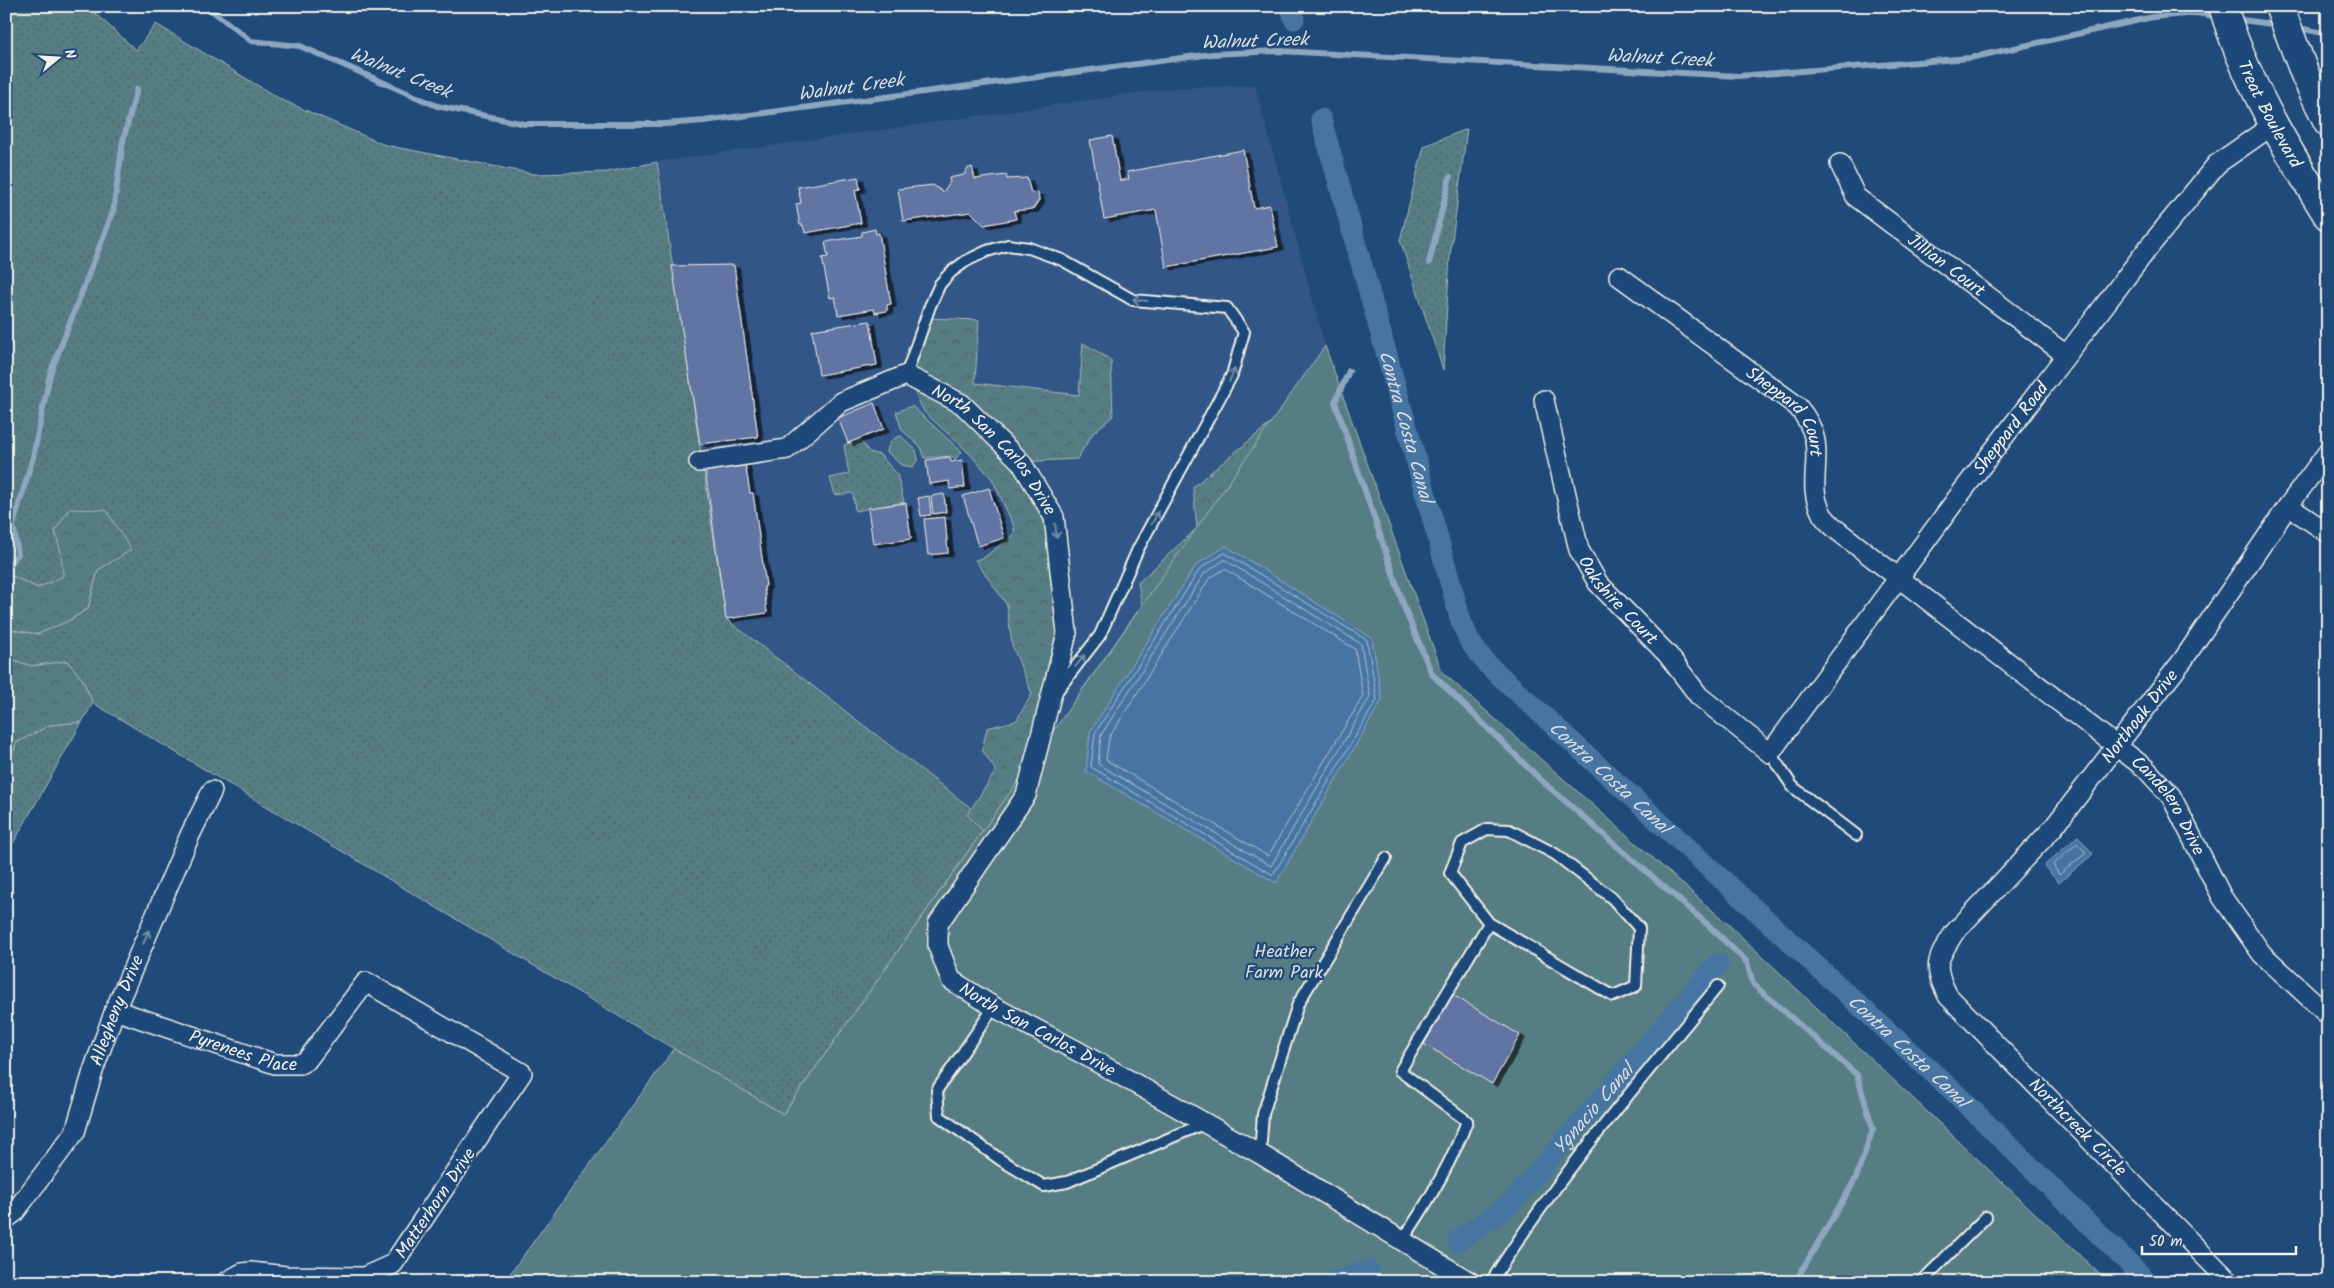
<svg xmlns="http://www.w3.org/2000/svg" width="2334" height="1288" viewBox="0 0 2334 1288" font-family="Kalam,sans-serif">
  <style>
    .built { fill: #325787 }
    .grass { fill: url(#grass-dots); stroke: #a6b7b6 }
    .forest { fill: url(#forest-crowns); stroke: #a6b7b6 }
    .park { fill: #577d83; stroke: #a6b7b6 }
    .water { fill: #4775a3; stroke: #8ca7bf }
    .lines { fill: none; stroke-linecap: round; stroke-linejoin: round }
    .shore { stroke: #afbfcc; stroke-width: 1 }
    .stream { stroke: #8ca7bf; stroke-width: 6 }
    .canal { stroke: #4775a3; stroke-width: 21 }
    .building { fill: #6074a4; stroke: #f4f1e8; filter: url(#shadow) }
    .lane-casing { stroke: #f4f1e8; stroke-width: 14 }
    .street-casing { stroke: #f4f1e8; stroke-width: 22 }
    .secondary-casing { stroke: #f4f1e8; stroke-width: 31 }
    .lane { stroke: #1f4a7a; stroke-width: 10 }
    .street { stroke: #1f4a7a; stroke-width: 19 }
    .secondary { stroke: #1f4a7a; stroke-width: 28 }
    .oneway { stroke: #748da6 }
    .labels { text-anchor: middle; stroke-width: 4.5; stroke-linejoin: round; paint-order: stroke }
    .street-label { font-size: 18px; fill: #f4f1e8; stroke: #1f4a7a }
    .park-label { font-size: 18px; fill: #dce0d9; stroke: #1f4a7a }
    .water-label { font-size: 19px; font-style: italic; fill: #dadede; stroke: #1f4a7a }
  </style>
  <defs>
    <pattern id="grass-dots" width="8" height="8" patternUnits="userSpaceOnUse" patternTransform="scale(1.25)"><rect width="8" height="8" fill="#577d83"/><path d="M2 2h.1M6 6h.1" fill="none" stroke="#516568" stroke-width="1.8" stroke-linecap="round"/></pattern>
    <pattern id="forest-crowns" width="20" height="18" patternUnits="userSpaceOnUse" patternTransform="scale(1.25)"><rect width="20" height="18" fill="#577d83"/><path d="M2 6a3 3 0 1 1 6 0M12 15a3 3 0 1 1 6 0" fill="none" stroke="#516568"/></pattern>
    <filter id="shadow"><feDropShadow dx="5.5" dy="3" stdDeviation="0" flood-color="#0009"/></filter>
  </defs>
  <rect width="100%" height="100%" fill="#1f4a7a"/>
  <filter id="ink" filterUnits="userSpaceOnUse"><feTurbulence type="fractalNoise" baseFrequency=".02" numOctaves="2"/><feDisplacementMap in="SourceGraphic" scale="10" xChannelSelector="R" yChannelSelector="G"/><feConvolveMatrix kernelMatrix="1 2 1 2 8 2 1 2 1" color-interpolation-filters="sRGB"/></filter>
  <g filter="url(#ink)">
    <polygon class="built" points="1255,85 1325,346 989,822 726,619 657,162 1172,88"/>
    <g class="grass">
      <polygon points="6,6 87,6 136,50 156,24 280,99 385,145 534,174 607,172 657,162 726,619 989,822 783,1114 93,703 82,679 67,661 31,666 6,657 6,629 38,634 68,621 88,609 98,570 55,531 61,552 64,576 38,588 6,573"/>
      <polygon points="1467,129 1450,256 1443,370 1400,240 1424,146"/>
      <polygon points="860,439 869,452 880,455 897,474 904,502 855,511 853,493 835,495 830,478 849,474 844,445"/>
      <polygon points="82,722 7,854 6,855 6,780 16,743 50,725"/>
    </g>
    <g class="forest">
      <path d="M 926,318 L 979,320 L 975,383 L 1079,395 L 1083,343 L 1111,360 L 1113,416 L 1094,432 L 1077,459 L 1021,462 L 1054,517 L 1067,633 L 1041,733 L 1076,734 L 1073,703 L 1142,605 L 1138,583 L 1197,528 L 1193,487 L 1272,422 L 1307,445 L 1297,495 L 1248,504 L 1307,530 L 1309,599 L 1226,547 L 1196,565 L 1090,732 L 1085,795 L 1047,799 C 1050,841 1050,859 1025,894 L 995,899 L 988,876 L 994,842 L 967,815 L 996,771 L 982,750 L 987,728 L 1016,721 L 1032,694 L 1012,645 L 1007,605 L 975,560 L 983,558 L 1015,534 L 1013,524 L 992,479 L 968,452 L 924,412 L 906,375 Z"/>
      <polygon points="69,509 106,510 131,550 98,570 88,608 68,621 38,634 6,629 6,573 38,588 63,576 61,552 55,531"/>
      <polygon points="6,657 31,666 67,661 82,679 93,703 82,722 50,725 16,743 6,780"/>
    </g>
    <g class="park">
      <polygon points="1325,346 1442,672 1730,926 2108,1282 504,1282 674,1049 783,1114"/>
      <polygon points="912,406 962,452 955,459 951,456 924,458 920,447 902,430 896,412"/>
      <path d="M 901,436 L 916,450 L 918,460 L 912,467 L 901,465 L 887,452 C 888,444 893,437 901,436 Z"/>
    </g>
    <g class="water">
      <polygon points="1226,546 1372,638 1382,700 1276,883 1086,771 1090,732 1196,565"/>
      <polygon points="2078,836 2093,854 2059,883 2044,866"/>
    </g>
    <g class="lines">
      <g class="shore">
        <polygon points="1225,553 1367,640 1377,700 1273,875 1091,767 1095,733 1200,569"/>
        <polygon points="1225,560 1361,644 1370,697 1271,866 1098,764 1101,735 1204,574"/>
        <polygon points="1225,569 1355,649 1363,696 1268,856 1106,760 1109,738 1209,579"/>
        <polygon points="2077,844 2085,851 2085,854 2059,875 2053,865"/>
      </g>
      <g class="stream">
        <polyline points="206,6 251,41 300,46 437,106 525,124 665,124 704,121 1212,54 1280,51 1738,76 1970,58 2153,17 2196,13 2220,17"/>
        <polyline points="2234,19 2279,25"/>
        <polyline points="2294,27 2328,34"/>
        <polyline points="1429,263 1450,177"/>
        <polyline points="1349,371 1335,402 1406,612 1432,674 1542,781 1708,925 1747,962 1753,984 1857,1075 1873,1129 1856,1178 1795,1282"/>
        <polyline points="6,568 18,554 13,525 33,457 50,374 113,212 123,141 137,89"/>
      </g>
      <g class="canal">
        <polyline points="1291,6 1294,19"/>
        <path id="s1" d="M 1321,119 L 1461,621 L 1470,642 L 1487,664 L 1955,1093 L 2148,1282"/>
        <path id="s2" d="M 1457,1241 L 1509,1205 L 1718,964"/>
        <polyline points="1331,1282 1369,1271"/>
      </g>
    </g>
    <g class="building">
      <polygon points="1112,136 1120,181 1129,179 1127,172 1243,150 1254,208 1270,205 1278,247 1166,267 1156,210 1104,219 1090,140"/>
      <polygon points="972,167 975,179 1006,175 1007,179 1027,178 1031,193 1038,192 1039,200 1033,209 1014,211 1016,219 984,225 971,212 903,221 898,189 933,185 943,192 950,182 949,178 964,175 967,169"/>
      <polygon points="858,177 860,189 855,190 861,223 805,233 803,225 800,225 796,204 801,203 798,187"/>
      <polygon points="875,229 876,234 879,233 891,304 887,305 887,311 875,313 874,309 838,315 835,297 830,298 822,258 828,257 825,242 862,236 862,232"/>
      <polygon points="734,265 758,437 700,444 672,266"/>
      <polygon points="870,321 877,365 819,375 812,330"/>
      <polygon points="874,403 884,429 848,443 838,418"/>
      <polygon points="950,457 951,462 962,460 965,487 950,489 949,481 929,484 926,460"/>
      <polygon points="745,463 750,493 753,493 766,586 764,587 767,613 726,619 705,469"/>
      <polygon points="989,488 1004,538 978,546 963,496"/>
      <polygon points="944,494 946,512 933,514 931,496"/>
      <polygon points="929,496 931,515 921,516 918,498"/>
      <polygon points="906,503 911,539 873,544 868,508"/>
      <polygon points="945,517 948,553 928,555 924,519"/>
      <polygon points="1453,995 1520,1035 1492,1084 1424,1044"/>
    </g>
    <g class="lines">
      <g class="lane-casing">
        <g id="lane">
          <polyline points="906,375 930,306 940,284 951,272 966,261 987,251 1008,245 1029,248 1062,260 1133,300 1227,308 1244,332 1232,375 1138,549 1100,635 1057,691"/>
          <polyline points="1770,753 1793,787 1856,835"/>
          <polyline points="994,1007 937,1090 939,1116 1001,1160 1044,1186 1067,1182 1203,1124"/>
          <polyline points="1260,1154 1263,1114 1298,1004 1386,858"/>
          <path d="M 1402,1241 C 1427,1204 1451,1164 1467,1121 L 1400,1071 L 1489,923 L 1613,996 L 1636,986 L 1639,928 L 1612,898 L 1555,854 L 1509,830 L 1487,829 L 1462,843 L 1450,873 L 1489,923"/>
          <path d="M 1491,1282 C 1557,1177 1639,1082 1718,986"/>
          <polyline points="1921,1282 1986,1217"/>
        </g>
      </g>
      <g class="street-casing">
        <g id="street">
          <path id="s3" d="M 1840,164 L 1856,197 L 2066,355"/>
          <path id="s4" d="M 1619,276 L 1797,406 C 1834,448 1802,476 1822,514 C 1826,521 1833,526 1838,531 L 2145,768 L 2171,796 L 2222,897 L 2262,954 L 2328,1015"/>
          <path id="s5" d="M 1544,400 L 1579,550 L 1598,583 L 1668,655 L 1699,696 L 1770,753 L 1958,497 L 2149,247 L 2217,164 L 2273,125"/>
          <path id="s6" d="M 699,462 L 787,449 L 841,402 L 906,375 L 962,404 L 1021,462 L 1054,517 L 1067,633 L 1026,795 L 938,924 L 938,946 L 951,980 L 994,1007 L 1079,1052 L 1260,1154 L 1470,1282"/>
          <polyline points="2288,506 2328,533"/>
          <path id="s7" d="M 115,1010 L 275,1064 L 300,1064 L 307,1060 L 366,982 L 522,1073 L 393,1264 L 364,1277 L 286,1276 L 251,1272 L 242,1273 L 226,1282"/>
          <path id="s8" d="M 6,1219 L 14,1213 L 75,1132 L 94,1068 L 115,1010 L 190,835 L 212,791"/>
          <path id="s9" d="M 2230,1282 L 1948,996 C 1932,965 1937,960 1954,933 L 2053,828 L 2183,660 L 2288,506 L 2328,452"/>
        </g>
      </g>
      <g class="secondary-casing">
        <g id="secondary">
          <path id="s10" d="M 2223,6 C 2245,82 2287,149 2328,216"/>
          <polyline points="2279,6 2306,77 2328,122"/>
        </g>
      </g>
      <use href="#lane" class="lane"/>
      <use href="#street" class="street"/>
      <use href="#secondary" class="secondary"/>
    </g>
    <defs><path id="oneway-shaft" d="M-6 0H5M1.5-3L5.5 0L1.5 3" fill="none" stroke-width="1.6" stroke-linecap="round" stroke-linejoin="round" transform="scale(1.25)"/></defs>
    <g class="oneway">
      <use href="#oneway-shaft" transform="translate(1140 300) rotate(-172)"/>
      <use href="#oneway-shaft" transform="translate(1232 375) rotate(-68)"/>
      <use href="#oneway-shaft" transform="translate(1155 518) rotate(-61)"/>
      <use href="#oneway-shaft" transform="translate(1056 531) rotate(84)"/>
      <use href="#oneway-shaft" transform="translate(1080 661) rotate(-52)"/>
      <use href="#oneway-shaft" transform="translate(146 937) rotate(-67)"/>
    </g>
  </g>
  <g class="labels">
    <g class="street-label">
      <text dy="6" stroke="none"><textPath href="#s10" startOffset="118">Treat Boulevard</textPath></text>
      <text dy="6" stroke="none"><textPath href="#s3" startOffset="150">Jillian Court</textPath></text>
      <text dy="6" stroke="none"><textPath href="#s4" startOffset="218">Sheppard Court</textPath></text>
      <text dy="6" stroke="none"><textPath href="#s5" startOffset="839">Sheppard Road</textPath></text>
      <text dy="6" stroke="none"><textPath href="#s6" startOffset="349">North San Carlos Drive</textPath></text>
      <text dy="6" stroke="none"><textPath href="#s5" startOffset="218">Oakshire Court</textPath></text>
      <text dy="6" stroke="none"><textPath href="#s9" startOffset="756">Northoak Drive</textPath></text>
      <text dy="6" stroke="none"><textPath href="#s4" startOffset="790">Candelero Drive</textPath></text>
      <text dy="6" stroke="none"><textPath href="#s8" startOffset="240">Allegheny Drive</textPath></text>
      <text dy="6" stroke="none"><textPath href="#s6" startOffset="1039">North San Carlos Drive</textPath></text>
      <text dy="6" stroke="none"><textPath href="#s7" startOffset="135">Pyrenees Place</textPath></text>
      <text transform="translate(2078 1127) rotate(45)" y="6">Northcreek Circle</text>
      <text transform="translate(435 1203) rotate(-56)" y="6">Matterhorn Drive</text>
    </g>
    <g class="park-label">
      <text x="1284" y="957">Heather<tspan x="1284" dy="21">Farm Park</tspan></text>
    </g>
    <g class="water-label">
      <text transform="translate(1255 40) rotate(-2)" y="7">Walnut Creek</text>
      <text transform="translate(1660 57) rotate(3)" y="7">Walnut Creek</text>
      <text transform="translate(401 72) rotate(22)" y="7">Walnut Creek</text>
      <text transform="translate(851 86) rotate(-8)" y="7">Walnut Creek</text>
      <text dy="7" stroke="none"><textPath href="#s1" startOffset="319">Contra Costa Canal</textPath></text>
      <text dy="7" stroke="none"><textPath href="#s1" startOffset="739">Contra Costa Canal</textPath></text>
      <text dy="7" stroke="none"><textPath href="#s1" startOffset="1144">Contra Costa Canal</textPath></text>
      <text dy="7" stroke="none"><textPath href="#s2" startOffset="191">Ygnacio Canal</textPath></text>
    </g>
  </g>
  <rect width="2334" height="1288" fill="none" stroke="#1f4a7a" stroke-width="25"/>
  <rect x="12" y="12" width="2309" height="1263" fill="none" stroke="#f4f1e8" stroke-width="2" filter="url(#ink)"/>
  <g transform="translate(58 58) rotate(72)" stroke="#1f4a7a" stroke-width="4" paint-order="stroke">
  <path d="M0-4L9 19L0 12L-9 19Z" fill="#f4f1e8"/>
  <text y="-8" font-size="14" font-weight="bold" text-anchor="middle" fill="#f4f1e8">N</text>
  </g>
  <path d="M2142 1246v8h154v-8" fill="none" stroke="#f4f1e8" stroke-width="2.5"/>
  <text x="2149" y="1246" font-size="15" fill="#f4f1e8" stroke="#1f4a7a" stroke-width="4" paint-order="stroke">50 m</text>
</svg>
